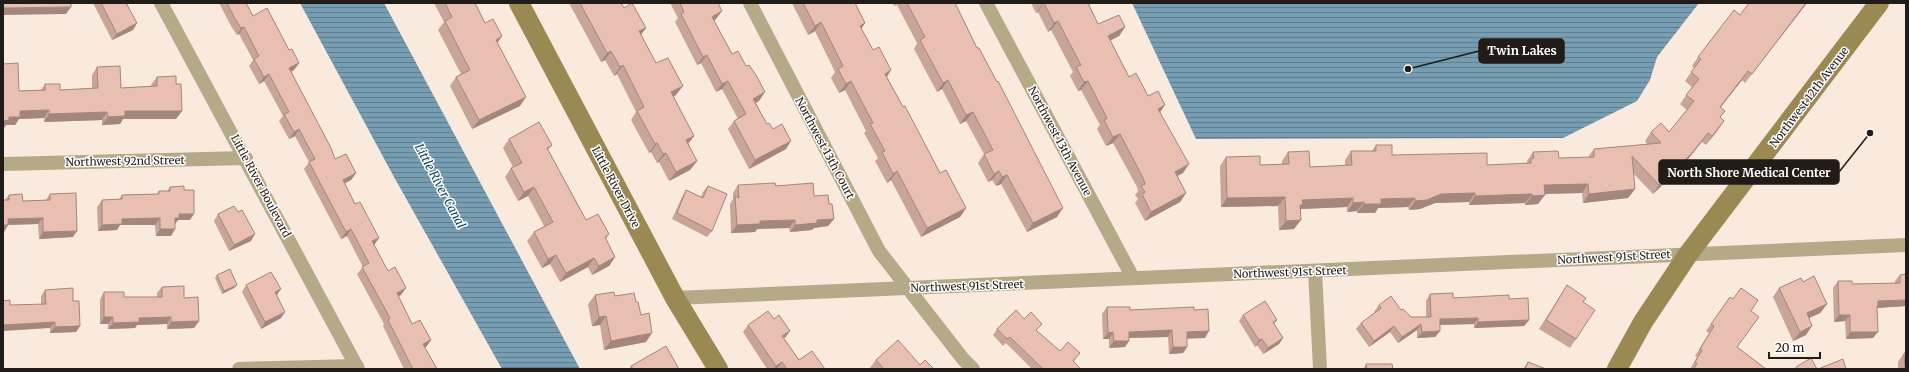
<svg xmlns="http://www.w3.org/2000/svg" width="1909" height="372" viewBox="0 0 1909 372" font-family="Merriweather,serif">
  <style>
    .water { fill: url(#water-rules) }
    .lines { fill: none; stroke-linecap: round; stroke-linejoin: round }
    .street { stroke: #b5aa87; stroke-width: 14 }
    .secondary { stroke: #9a8952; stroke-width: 20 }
    .wall { fill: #c8a499 }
    .shaded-wall { fill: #a3867d }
    .building { fill: #e9bfb2; stroke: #a3867d }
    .labels { text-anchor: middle; stroke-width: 3; stroke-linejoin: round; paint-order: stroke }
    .street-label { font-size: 11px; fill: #221c18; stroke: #fff }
    .water-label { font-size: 12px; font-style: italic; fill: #043e54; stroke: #fff }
    .leader { fill: none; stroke: #221c18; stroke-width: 1.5 }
    .callout-dot { fill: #221c18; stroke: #fff; stroke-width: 1.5 }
    .callout { fill: #221c18; stroke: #221c18; stroke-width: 1.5 }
    .callout-label { font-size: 12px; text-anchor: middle; font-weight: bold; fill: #fff }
  </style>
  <defs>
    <pattern id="water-rules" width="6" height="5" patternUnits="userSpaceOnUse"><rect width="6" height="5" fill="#769db2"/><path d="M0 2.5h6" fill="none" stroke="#607f90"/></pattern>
  </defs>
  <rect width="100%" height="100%" fill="#faeade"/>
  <g class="water">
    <polygon points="300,3 384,3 580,369 502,369 394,177"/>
    <polygon points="1132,3 1699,3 1657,57 1650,80 1637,101 1563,138 1196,139"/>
  </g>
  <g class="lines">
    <g class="street">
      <polyline points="161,3 358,369"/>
      <polyline points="750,3 879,251 963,359 973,369"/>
      <polyline points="986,3 1133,278"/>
      <polyline points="3,164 246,158"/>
      <polyline points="1315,271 1320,369"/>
      <polyline points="675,298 1906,245"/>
      <polyline points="239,369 357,366"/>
    </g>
    <g class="secondary">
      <polyline points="519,3 675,298 718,369"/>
      <polyline points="1617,369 1643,322 1689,253 1879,3"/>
    </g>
  </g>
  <g class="wall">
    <polygon points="93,3 129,3 127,5 137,23 133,30 112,40"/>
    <polygon points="219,3 246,3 253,16 289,50 299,63 294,70 291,72 335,159 356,173 351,180 344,184 355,204 379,238 374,245 388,271 401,295 398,297 412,324 431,340 425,348 437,369 404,369 383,326 384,324 357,274 363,267 347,236 341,239 304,169 309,162 295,136 289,139 279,121 283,116 264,81 259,84 249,66 253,60 239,34 237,35 231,26"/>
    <polygon points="434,3 475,3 485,23 502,36 497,43 520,106 472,129 450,86 456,77 461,74 438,30 444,22"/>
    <polygon points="569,3 621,3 624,8 646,28 641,35 656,63 676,95 673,97 694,136 688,144 697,161 690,170 669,181 659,162 657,163 651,152 649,153 631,120 636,112 617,74 614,76 605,60 601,62"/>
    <polygon points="670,3 718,3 716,19 714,21 732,54 759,101 756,103 767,124 786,149 749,169 728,129 734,121 738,119 722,89 716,92 701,63 697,65 675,22 678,18"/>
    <polygon points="792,3 855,3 865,23 861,29 873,50 891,70 887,77 903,107 940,173 966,208 960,217 921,237 891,180 887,183 875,161 878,158 864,133 866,131 845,90 839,93 831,78 835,72 815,31 808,35"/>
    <polygon points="893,3 955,3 1057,217 1027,232 1001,184 996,186 992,180 988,182 978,163 984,154 966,121 960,124 942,89 937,92 914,49 917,43 897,5 894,6"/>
    <polygon points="1031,3 1088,3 1098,24 1125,27 1119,36 1110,40 1129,77 1148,96 1160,112 1183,173 1177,176 1186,193 1180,202 1145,221 1135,203 1138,199 1135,195 1138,191 1137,187 1113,143 1106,146 1097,129 1100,125 1081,90 1078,91 1070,76 1073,72 1051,30 1048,32 1038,12 1036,13"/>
    <polygon points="1807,3 1745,83 1742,80 1720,107 1725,111 1720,118 1724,121 1706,145 1702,142 1685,163 1653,194 1633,173 1635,189 1628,198 1583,203 1582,193 1544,194 1538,204 1525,205 1525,203 1469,205 1469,202 1435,203 1420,209 1409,210 1408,207 1378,208 1375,213 1357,213 1357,211 1347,212 1347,207 1300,209 1294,229 1279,230 1278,206 1221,207 1220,166 1226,157 1260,165 1282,164 1282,161 1288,152 1310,167 1345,166 1345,160 1351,151 1372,151 1376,145 1392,155 1487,165 1527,163 1527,161 1533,152 1559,158 1588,157 1594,149 1647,144 1645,141 1651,132 1669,132 1687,110 1680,104 1692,87 1685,81 1694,68 1692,66 1698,57 1740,15"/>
    <polygon points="97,67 121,88 151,86 151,85 157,77 176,119 123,119 120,124 102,125 102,120 44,122 44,118 19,119 15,125 6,125 4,128 19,91 41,90 45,84 60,90 92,88 92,75"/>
    <polygon points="509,139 552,145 548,150 586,220 609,234 606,239 615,257 609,266 592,275 588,267 560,282 550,264 542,268 527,241 534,232 544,226 528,196 518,201 505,177 511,168 513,167 503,148"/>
    <polygon points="738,185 776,186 814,196 829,204 834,219 828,226 814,228 812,230 790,232 789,228 757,229 755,232 731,233 730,204 733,199 733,193"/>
    <polygon points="708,186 712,231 707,237 672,219 682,197 686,190 701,197 703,192"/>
    <polygon points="170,187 184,190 190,220 178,220 175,224 175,229 171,236 156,236 155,225 120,225 117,230 98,231 97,207 102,200 119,199 122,195 157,194 159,191 167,191"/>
    <polygon points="50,194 73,237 39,239 38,224 8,225 4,232 3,232 5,200 9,195 23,201 46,200"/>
    <polygon points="238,212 251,241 229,251 214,221 218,214"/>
    <polygon points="1906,274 1906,306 1877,308 1873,338 1846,339 1845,321 1834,322 1833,288 1838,281 1852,284 1895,283 1895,281 1900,275"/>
    <polygon points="217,275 237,285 234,288 222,294 215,278"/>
    <polygon points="246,285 277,295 281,318 261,329 242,292"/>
    <polygon points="1567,285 1583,302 1576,339 1570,348 1539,329"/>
    <polygon points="162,287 184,298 199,321 194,328 167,329 167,324 137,325 135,328 108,329 108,324 100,324 100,299 104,292 124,297 157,297 157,293"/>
    <polygon points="1779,288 1827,304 1820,313 1809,318 1806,335 1793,341 1773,297"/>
    <polygon points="45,290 73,301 80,326 76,332 50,333 50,328 10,305 41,305 41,296"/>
    <polygon points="1430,294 1453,298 1509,299 1529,320 1524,326 1474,328 1474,324 1440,325 1440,331 1435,337 1417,338 1417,330 1398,343 1390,332 1369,347 1356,329 1361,323 1375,313 1374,312 1379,305 1401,310 1411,317 1426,317 1426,301"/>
    <polygon points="595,295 615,296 646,342 604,350 600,325 592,326 588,304"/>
    <polygon points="1730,297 1751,311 1737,347 1766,369 1690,369 1697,357 1695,356 1709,333 1706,331"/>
    <polygon points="1107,307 1130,310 1194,310 1205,338 1187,338 1187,347 1183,353 1169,354 1168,337 1129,338 1125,347 1109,348 1109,339 1103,339 1102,314"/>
    <polygon points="1243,315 1277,320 1274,324 1283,338 1279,344 1263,354 1257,345 1255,347 1239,321"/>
    <polygon points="748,325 784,338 799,360 825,369 767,369 743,332"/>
    <polygon points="997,329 1037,331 1060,351 1076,359 1073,362 1081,369 1032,369 1006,343 1003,346 993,335"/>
    <polygon points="1904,353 1906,369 1898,369 1898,362"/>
    <polygon points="876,360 920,365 934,369 869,369"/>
    <polygon points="1528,362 1546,369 1523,369"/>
    <polygon points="1366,364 1393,369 1363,369"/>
    <polygon points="631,366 679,369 629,369"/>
  </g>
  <g class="shaded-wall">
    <polygon points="1044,3 1038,12 1036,13 1043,4"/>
    <polygon points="1806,3 1807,3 1745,83 1752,74"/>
    <polygon points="71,7 66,14 3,15 3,8"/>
    <polygon points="722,11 716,19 706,25 712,17"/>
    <polygon points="1058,21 1051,30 1048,32 1054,23"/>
    <polygon points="821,22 815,31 808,35 815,26"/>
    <polygon points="137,23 133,30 112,40 117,34"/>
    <polygon points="865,23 859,32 860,26"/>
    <polygon points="244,27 239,34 237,35 241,28"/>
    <polygon points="1125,27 1119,36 1102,45 1108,36"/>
    <polygon points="646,28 639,37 639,31"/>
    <polygon points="502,36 496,45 496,40"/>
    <polygon points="611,51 605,60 601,62 607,53"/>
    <polygon points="707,55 701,63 697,65 703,57"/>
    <polygon points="299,63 294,70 284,75 289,68"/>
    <polygon points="623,65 617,74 614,76 620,67"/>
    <polygon points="891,70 885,79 885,74"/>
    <polygon points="1748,71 1742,80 1714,116 1720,107"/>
    <polygon points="269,74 264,81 259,84 264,77"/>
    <polygon points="948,80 942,89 937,92 943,83"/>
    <polygon points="728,81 722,89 716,92 722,84"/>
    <polygon points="851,81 845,90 839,93 846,84"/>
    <polygon points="1088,81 1081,90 1078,91 1084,82"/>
    <polygon points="683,86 676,95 665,101 671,92"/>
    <polygon points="765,92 759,101 747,107 753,99"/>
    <polygon points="526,97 520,106 472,129 479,120"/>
    <polygon points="1165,105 1159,114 1158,109"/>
    <polygon points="49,110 44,118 19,119 15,125 6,125 4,128 3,128 3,121 20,111"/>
    <polygon points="125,111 182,111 176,119 123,119 120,124 102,125 108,117"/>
    <polygon points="107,112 102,120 44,122 49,114"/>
    <polygon points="973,112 966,121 960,124 966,115"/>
    <polygon points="1724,121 1718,130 1706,145 1712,136"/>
    <polygon points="299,129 295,136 289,139 294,132"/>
    <polygon points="1708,133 1685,163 1653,194 1659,185"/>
    <polygon points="1120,134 1113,143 1106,146 1113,137"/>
    <polygon points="694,136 687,145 686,140"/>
    <polygon points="791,141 786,149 749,169 755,160"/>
    <polygon points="657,143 651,152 649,153 655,144"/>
    <polygon points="666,153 659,162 657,163 663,154"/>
    <polygon points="697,161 690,170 669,181 676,172"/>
    <polygon points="1189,164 1183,173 1169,180 1175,172"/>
    <polygon points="897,171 891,180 887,183 893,174"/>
    <polygon points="999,171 992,180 988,182 994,174"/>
    <polygon points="356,173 351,180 338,187 343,180"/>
    <polygon points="1007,175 1001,184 996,186 1002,177"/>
    <polygon points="1588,184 1582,193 1538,194 1544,185"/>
    <polygon points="534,187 528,196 518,201 524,192"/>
    <polygon points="1635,189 1628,198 1583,203 1589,194"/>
    <polygon points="1186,193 1180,202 1145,221 1151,212"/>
    <polygon points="1475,193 1469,202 1435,203 1420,209 1409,210 1415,201 1441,194"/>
    <polygon points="1532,194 1525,203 1469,205 1475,196"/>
    <polygon points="1545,195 1538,204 1525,205 1532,196"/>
    <polygon points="1285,197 1278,206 1221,207 1227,198"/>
    <polygon points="1353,198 1347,207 1300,209 1294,214 1302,200"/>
    <polygon points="1415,198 1408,207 1378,208 1375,213 1357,213 1364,204 1381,199"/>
    <polygon points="1364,202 1357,211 1347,212 1353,203"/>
    <polygon points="966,208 960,217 921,237 927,228"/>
    <polygon points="1063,208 1057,217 1027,232 1033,223"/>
    <polygon points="179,214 194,214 190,220 178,220 175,224 175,218"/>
    <polygon points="43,218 38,224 4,225 8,219"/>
    <polygon points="160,218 155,225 120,225 117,230 98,231 102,225 122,219"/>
    <polygon points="834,219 828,226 814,228 812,230 790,232 795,225 817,220"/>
    <polygon points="795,220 789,228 757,229 755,232 731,233 737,225 760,221"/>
    <polygon points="1301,220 1294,229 1279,230 1286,221"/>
    <polygon points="3,225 8,225 4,232 3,232"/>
    <polygon points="160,229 175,229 171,236 156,236"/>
    <polygon points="351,229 347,236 341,239 346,232"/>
    <polygon points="77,231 73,237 39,239 43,232"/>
    <polygon points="255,234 251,241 229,251 234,245"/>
    <polygon points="379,238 374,245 372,241"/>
    <polygon points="556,255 550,264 542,268 548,259"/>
    <polygon points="615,257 609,266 592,275 599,266"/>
    <polygon points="594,258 588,267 560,282 566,273"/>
    <polygon points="237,285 234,288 222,294 224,291"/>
    <polygon points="406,288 401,295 392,300 397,293"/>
    <polygon points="281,289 276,296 275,292"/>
    <polygon points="1906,300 1906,306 1877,308 1874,312 1878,301"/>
    <polygon points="1827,304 1820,313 1800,322 1807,313"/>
    <polygon points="285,312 281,318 261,329 265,322"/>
    <polygon points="1839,315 1850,315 1845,321 1834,322"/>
    <polygon points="606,316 600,325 592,326 599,317"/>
    <polygon points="104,317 113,317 108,324 100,324"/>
    <polygon points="171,317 167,324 137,325 135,328 108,329 113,323 139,318"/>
    <polygon points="1478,318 1474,324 1435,325 1440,319"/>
    <polygon points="1529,320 1524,326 1474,328 1478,322"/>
    <polygon points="199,321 194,328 167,329 171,322"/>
    <polygon points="55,322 50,328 3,331 3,325"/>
    <polygon points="1421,324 1417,330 1398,343 1402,337"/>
    <polygon points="80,326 76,332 50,333 55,327"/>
    <polygon points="1394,326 1390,332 1369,347 1374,341"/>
    <polygon points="1812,326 1806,335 1793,341 1800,332"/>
    <polygon points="1172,330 1168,337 1124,338 1129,332"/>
    <polygon points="790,331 785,338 782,336"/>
    <polygon points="1209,331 1205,338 1182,339 1187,332"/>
    <polygon points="1440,331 1435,337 1417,338 1422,332"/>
    <polygon points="1113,332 1109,339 1103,339 1108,333"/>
    <polygon points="1850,332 1878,332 1873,338 1846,339"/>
    <polygon points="652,333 646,342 604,350 611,341"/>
    <polygon points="1283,338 1279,344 1263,354 1268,348"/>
    <polygon points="1262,339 1257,345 1255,347 1259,340"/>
    <polygon points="431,340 426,347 418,351 423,344"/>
    <polygon points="1114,341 1129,341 1125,347 1109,348"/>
    <polygon points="1173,347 1187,347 1183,353 1169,354"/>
    <polygon points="782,362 777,369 774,369 776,366"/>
  </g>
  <g class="building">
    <polygon points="3,3 71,3 71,7 3,8"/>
    <polygon points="101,3 126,3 137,23 117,34"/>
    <polygon points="227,3 246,3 253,16 267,8 289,50 292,49 299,63 289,68 331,148 335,159 346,154 356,173 343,180 355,204 360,202 379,238 372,241 388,271 395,267 406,288 397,293 412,324 420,320 431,340 423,344 437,369 413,369 388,320 390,318 362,267 369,263 351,229 346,232 309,162 315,159 299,129 294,132 284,114 289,112 269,74 264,77 254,59 259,56 244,27 241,28 235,19"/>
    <polygon points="445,3 475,3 485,23 493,19 502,36 496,40 526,97 479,120 456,77 470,70 445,21 452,17"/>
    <polygon points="580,3 621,3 624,8 632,3 646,28 639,31 656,63 668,58 683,86 671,92 694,136 686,140 697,161 676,172 666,153 663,154 657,143 655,144 637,111 644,107 623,65 620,67 611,51 607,53"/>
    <polygon points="680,3 718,3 722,11 712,17 732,54 738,51 746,66 749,65 756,75 765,92 753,99 767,124 769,123 773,129 782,124 791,141 755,160 734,121 746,114 728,81 722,84 707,55 703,57 681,14 684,12"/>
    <polygon points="803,3 855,3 865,23 860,26 873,50 879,47 891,70 885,74 903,107 905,106 940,173 946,170 966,208 927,228 897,171 893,174 882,152 885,151 870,124 873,123 851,81 846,84 838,69 843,66 821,22 815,26"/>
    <polygon points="907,3 955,3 977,48 979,48 997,82 998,81 1063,208 1033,223 1007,175 1002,177 999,171 994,174 984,154 993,150 973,112 966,115 948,80 943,83 920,40 925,37"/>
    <polygon points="1042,3 1088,3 1098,24 1119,15 1125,27 1108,36 1129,77 1136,73 1148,96 1158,91 1165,105 1158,109 1189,164 1175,172 1186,193 1151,212 1142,194 1145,192 1141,186 1145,184 1143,178 1120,134 1113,137 1104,120 1107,118 1088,81 1084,82 1076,67 1081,65 1058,21 1054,23 1044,3 1043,4"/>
    <polygon points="1749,3 1806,3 1752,74 1748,71 1720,107 1725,111 1720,117 1724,121 1712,136 1708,133 1691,154 1659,185 1632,156 1635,189 1589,194 1588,184 1544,185 1545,195 1532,196 1532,194 1475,196 1475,193 1441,194 1427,200 1415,201 1415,198 1381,199 1381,204 1364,204 1364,202 1353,203 1353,198 1302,200 1303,205 1300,205 1301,220 1286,221 1285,197 1227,198 1226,157 1260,156 1260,165 1289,164 1288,152 1309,151 1310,167 1352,165 1351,151 1376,151 1376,145 1392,145 1392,155 1487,153 1487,165 1531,163 1531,159 1534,158 1533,152 1558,151 1559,158 1594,157 1594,149 1661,143 1651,132 1661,123 1669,132 1694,101 1686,95 1699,79 1691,72 1701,59 1698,57 1734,10 1740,15"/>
    <polygon points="18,63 19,91 45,90 45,84 60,84 60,90 98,88 97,67 120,66 121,88 157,86 157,77 176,76 176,84 181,84 182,111 125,111 125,116 108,117 107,112 49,114 49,110 20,111 20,117 9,117 9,120 3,121 3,64"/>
    <polygon points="539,122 552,145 547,148 586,220 598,214 609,234 605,237 615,257 599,266 594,258 566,273 556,255 548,259 534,232 553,222 534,187 524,192 511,168 522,163 509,139"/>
    <polygon points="775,183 776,186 813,183 814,196 828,195 829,204 832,204 834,219 817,220 817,223 795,225 795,220 760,221 760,224 737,225 735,196 739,198 738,185"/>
    <polygon points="184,186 184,190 194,190 194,214 179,214 179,218 175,218 175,229 160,229 160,218 122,219 122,224 102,225 102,200 122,199 122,195 159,194 159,191 170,191 170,187"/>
    <polygon points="708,186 727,194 712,231 677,213 686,190 703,198"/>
    <polygon points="76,193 77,231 43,232 43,218 8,219 8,225 3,225 3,200 9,200 9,195 22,194 23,201 50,200 50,194"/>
    <polygon points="234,206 238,212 242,210 255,234 234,245 218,214"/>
    <polygon points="230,269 237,285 224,291 217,275"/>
    <polygon points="271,272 281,289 275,292 285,312 265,322 246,285"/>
    <polygon points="1906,274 1906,300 1878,301 1878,306 1877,306 1878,332 1850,332 1850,315 1839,315 1838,281 1852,281 1852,284 1900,283 1900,275"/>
    <polygon points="1814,276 1827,304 1807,313 1812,326 1800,332 1779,288 1801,278 1803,282"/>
    <polygon points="1567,285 1586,298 1583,302 1595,310 1576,339 1546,320"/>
    <polygon points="184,286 184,298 198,297 199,321 171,322 171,317 139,318 139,322 113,323 113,317 104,317 104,292 124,292 124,297 162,297 162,287"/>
    <polygon points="73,288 73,301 79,301 80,326 55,327 55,322 3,325 3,301 10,300 10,305 46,304 45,290"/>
    <polygon points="1741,288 1758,300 1751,311 1759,317 1737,347 1766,369 1694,369 1697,363 1695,362 1702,350 1700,349 1714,326 1711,324 1730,297 1733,299"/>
    <polygon points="614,292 615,296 634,293 636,302 638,302 641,315 649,313 652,333 611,341 606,316 599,317 595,295"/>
    <polygon points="1453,293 1453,298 1509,295 1509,299 1528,298 1529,320 1478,322 1478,318 1440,319 1440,331 1422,332 1421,324 1402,337 1394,326 1374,341 1361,323 1381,308 1379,305 1391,296 1401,310 1403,309 1411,317 1431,317 1430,294"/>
    <polygon points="1265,301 1277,320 1273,322 1283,338 1268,348 1262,339 1259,340 1243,315"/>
    <polygon points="1107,307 1130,307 1130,310 1194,307 1194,310 1208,309 1209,331 1187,332 1187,347 1173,347 1172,330 1129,332 1129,341 1114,341 1113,332 1108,333"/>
    <polygon points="1016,310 1024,319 1031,312 1042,324 1036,330 1060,351 1068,342 1080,353 1073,361 1081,369 1043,369 1010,337 1007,339 997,329"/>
    <polygon points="768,311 774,319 779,315 790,331 782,336 799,360 812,351 825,369 787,369 782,362 776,366 748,325"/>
    <polygon points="898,340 920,365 925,360 934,369 884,369 876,360"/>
    <polygon points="666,346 679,369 633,369 631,366"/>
    <polygon points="1904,353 1906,353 1906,369 1905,369"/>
    <polygon points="1811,358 1817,369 1797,369 1796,367"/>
    <polygon points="1843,359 1846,369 1818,369"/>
    <polygon points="1528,362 1546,369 1525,369"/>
    <polygon points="1366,364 1392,364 1393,369 1367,369"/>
  </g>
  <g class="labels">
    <g class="street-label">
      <text transform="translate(1809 97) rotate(-53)" y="4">Northwest 12th Avenue</text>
      <text transform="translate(1060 141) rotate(62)" y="4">Northwest 13th Avenue</text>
      <text transform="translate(825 148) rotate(62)" y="4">Northwest 13th Court</text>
      <text transform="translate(125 161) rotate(-1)" y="4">Northwest 92nd Street</text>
      <text transform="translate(261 186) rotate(62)" y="4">Little River Boulevard</text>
      <text transform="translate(616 187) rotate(62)" y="4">Little River Drive</text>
      <text transform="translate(1614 257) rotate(-3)" y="4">Northwest 91st Street</text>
      <text transform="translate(1290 272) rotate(-2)" y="4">Northwest 91st Street</text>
      <text transform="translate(967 286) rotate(-2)" y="4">Northwest 91st Street</text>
    </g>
    <g class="water-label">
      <text transform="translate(440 186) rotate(62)" y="4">Little River Canal</text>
    </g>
  </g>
  <path class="leader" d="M1408 69L1479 51M1870 133L1839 172"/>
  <g class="callout-dot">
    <circle cx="1408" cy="69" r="4"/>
    <circle cx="1870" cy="133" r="4"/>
  </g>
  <g class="callout">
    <rect x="1479" y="39" width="85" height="24" rx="4"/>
    <rect x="1659" y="160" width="180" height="24" rx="4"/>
  </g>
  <g class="callout-label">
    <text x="1522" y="55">Twin Lakes</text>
    <text x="1749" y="177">North Shore Medical Center</text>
  </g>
  <rect width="1909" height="372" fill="none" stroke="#221c18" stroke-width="8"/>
  <path d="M1769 352v6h51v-6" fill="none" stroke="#221c18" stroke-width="2"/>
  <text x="1775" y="352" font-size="12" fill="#221c18" stroke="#ffffff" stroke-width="3" paint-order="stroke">20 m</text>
</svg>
